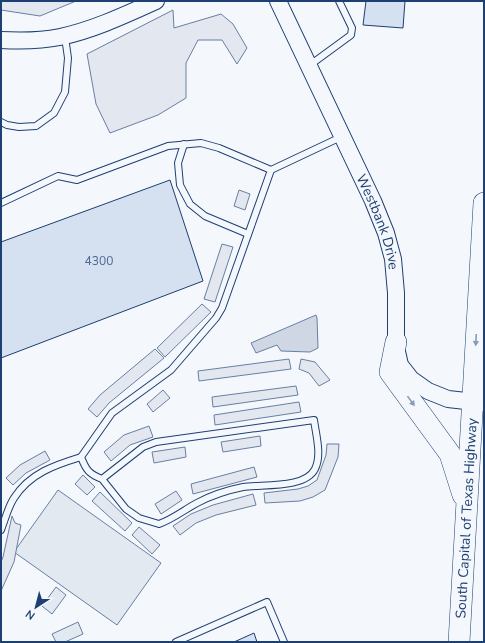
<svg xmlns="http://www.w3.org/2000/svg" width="485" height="643" viewBox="0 0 485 643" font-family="'Nunito Sans',sans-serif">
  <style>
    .green { fill: #e3e9f0; stroke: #687fa3 }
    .parking { fill: #e3e8f0; stroke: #687fa3 }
    .water { fill: #cfd7e4; stroke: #687fa3 }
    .building { fill: #d5e0f0; stroke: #1d3f73 }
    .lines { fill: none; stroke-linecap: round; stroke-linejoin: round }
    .service-casing { stroke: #1d3f73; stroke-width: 8 }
    .tertiary-casing { stroke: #1d3f73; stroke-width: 18 }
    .trunk-casing { stroke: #1d3f73; stroke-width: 22 }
    .service { stroke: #f4f7fb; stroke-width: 6 }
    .tertiary { stroke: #f4f7fb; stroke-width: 16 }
    .trunk { stroke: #f4f7fb; stroke-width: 21 }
    .oneway { fill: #889bb7 }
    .labels { text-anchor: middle; stroke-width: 3; stroke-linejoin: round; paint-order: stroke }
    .number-label { font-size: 12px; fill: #4b6792 }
    .street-label { font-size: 14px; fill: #1d3f73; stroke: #f4f7fb }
  </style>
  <rect width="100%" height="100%" fill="#f4f7fb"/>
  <g class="green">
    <polygon points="58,490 161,563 117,625 14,552"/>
    <polygon points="56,587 66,595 52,614 42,606"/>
    <polygon points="78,622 83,634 65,642 56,642 52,634"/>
  </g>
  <g class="parking">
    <polygon points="1,1 76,1 40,16 1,10"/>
    <polygon points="173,10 174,28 221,14 233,24 247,48 237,64 222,40 198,40 186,63 186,98 158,115 110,133 96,104 87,54"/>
    <polygon points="239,190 250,194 245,210 234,206"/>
    <polygon points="222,244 233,247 215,302 204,299"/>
    <polygon points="202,304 211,312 165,357 157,348"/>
    <polygon points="155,349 164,358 109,403 97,417 88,409 100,395"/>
    <polygon points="289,359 291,369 199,381 198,371"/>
    <polygon points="301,359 315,362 330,380 319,386 309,373 299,369"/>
    <polygon points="296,386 298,395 213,407 212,397"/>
    <polygon points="163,390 170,398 153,412 147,404"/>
    <polygon points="299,402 301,412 215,425 214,415"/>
    <polygon points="149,426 153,437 130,445 111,461 104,452 124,435"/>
    <polygon points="260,436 261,446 223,452 221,442"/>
    <polygon points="327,444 339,444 338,457 325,490 313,497 300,501 265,503 264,493 298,489 308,486 317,480 326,455"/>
    <polygon points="185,447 186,457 154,463 152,452"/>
    <polygon points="45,451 50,460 26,473 13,485 6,478 20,465"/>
    <polygon points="254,467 257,477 193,494 191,484"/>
    <polygon points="83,475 95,487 87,495 75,484"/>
    <polygon points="176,491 182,500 161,514 155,504"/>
    <polygon points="100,492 132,523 125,531 92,501"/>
    <polygon points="253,494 256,505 216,515 196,523 180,535 173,526 191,514 213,505"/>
    <polygon points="12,516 15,523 21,525 14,562 1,591 1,562 3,557"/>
    <polygon points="139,527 160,545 152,554 132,535"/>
  </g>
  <polygon class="water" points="316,315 317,318 318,348 310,352 281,351 277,345 256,353 251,343"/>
  <g class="building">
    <polygon points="366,1 405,1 403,28 363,25"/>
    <polygon points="170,180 203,281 1,358 1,242"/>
    <polygon points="254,633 257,642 234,642"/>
  </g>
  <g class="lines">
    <g class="service-casing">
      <g id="service">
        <polyline points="310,65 351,35 352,28 339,1"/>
        <polyline points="1,122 7,125 19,127 36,126 54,113 65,92 68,58 65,37"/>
        <polyline points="184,144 178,163 180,185 190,204 205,216 248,234"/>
        <polyline points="1,203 58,176 77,180 168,146 201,143 219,148 271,170 341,137"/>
        <path d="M 102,479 L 126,509 L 139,518 L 159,524 C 173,519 184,510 197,503 C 210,496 228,490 243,487 C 262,484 305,489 315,469 C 322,455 316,435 314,420 L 156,442 L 143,447 L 102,479 C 89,474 86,470 81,457 L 112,413 L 171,370 L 216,318 L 222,308 L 271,170"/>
        <path d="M 1,530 C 5,520 8,507 14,498 C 30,473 55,465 81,457"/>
        <polyline points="176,642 267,602 284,642"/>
      </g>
    </g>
    <g class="tertiary-casing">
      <g id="tertiary">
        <path id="s1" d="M 278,1 L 373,201 L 386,233 L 393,259 L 396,293 L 396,347 L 400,365 L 411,379 L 428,391 L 448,399 L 484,403"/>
        <path d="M 1,40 C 20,41 40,41 60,37 C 93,30 125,15 156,1"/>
      </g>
    </g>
    <g class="trunk-casing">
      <g id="trunk">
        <polyline points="396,342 390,372 450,454 463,495"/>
        <path id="s2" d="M 459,642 L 484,203"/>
      </g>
    </g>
    <use href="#service" class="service"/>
    <use href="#tertiary" class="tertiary"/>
    <use href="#trunk" class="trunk"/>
  </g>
  <defs><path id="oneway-solid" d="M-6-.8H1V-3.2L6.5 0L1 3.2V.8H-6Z"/></defs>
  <g class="oneway">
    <use href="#oneway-solid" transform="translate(476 340) rotate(93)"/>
    <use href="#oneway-solid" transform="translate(411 401) rotate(54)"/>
  </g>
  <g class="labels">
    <g class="number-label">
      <text x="99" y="265">4300</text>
    </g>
    <g class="street-label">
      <text dy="5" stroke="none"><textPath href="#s1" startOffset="243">Westbank Drive</textPath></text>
      <text dy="5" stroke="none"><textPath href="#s2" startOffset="124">South Capital of Texas Highway</textPath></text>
    </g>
  </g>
  <rect width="485" height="643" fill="none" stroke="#1d3f73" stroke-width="4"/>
  <g transform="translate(36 607) rotate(216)" stroke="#f4f7fb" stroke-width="3" paint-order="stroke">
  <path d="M0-3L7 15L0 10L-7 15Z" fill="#1d3f73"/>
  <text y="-6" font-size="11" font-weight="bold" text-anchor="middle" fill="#1d3f73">N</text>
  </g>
</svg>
